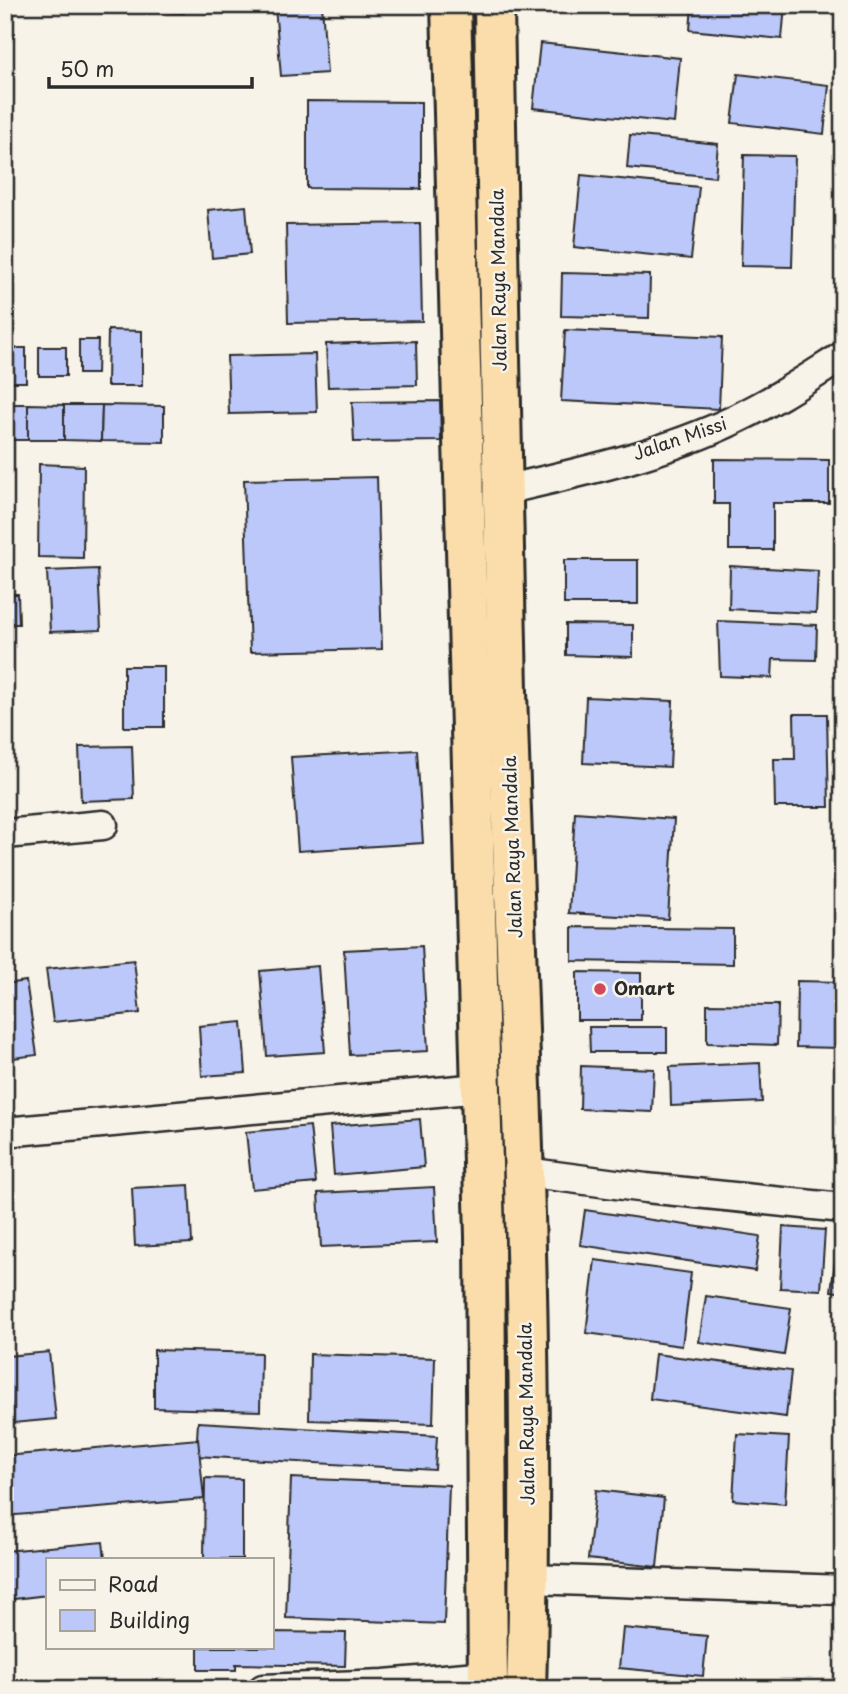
<svg xmlns="http://www.w3.org/2000/svg" width="848" height="1694" viewBox="0 0 848 1694" font-family="'Playpen Sans',sans-serif">
  <style>
    .building { fill: #bcc8f9; stroke: #2b2b2b; stroke-width: 2 }
    .lines { fill: none; stroke-linecap: round; stroke-linejoin: round }
    .street-casing { stroke: #2b2b2b; stroke-width: 33 }
    .highway-casing { stroke: #2b2b2b; stroke-width: 44 }
    .street { stroke: #f7f3e8; stroke-width: 28 }
    .highway { stroke: #faddab; stroke-width: 38 }
    .poi-dot { fill: #d1495b; stroke: #f7f3e8; stroke-width: 2.5 }
    .labels { text-anchor: middle; stroke-width: 5; stroke-linejoin: round; paint-order: stroke }
    .street-label { font-size: 18px; fill: #2b2b2b; stroke: #f7f3e8 }
    .poi-label { font-size: 18px; font-weight: bold; fill: #2b2b2b; stroke: #f7f3e8; text-anchor: start }
  </style>
  <rect width="100%" height="100%" fill="#f7f3e8"/>
  <filter id="ink" filterUnits="userSpaceOnUse"><feTurbulence type="fractalNoise" baseFrequency=".0143" numOctaves="2"/><feDisplacementMap in="SourceGraphic" scale="14" xChannelSelector="R" yChannelSelector="G"/><feConvolveMatrix kernelMatrix="1 2 1 2 8 2 1 2 1" color-interpolation-filters="sRGB"/></filter>
  <g filter="url(#ink)">
    <g class="building">
      <polygon points="143,5 185,5 184,13 143,11"/>
      <polygon points="322,5 327,73 281,76 275,7"/>
      <polygon points="692,5 785,5 782,39 690,30"/>
      <polygon points="540,43 680,58 674,123 533,108"/>
      <polygon points="738,74 829,85 824,134 732,123"/>
      <polygon points="307,101 421,102 421,189 307,188"/>
      <polygon points="630,135 718,144 715,177 627,168"/>
      <polygon points="744,155 795,156 792,267 741,266"/>
      <polygon points="581,175 699,187 691,259 574,247"/>
      <polygon points="246,206 250,254 212,258 208,210"/>
      <polygon points="420,223 422,321 288,323 286,225"/>
      <polygon points="562,273 650,275 649,318 561,316"/>
      <polygon points="108,330 142,331 142,386 107,386"/>
      <polygon points="565,330 722,337 719,409 561,401"/>
      <polygon points="79,340 98,340 97,374 79,374"/>
      <polygon points="416,341 417,385 328,387 326,344"/>
      <rect x="39" y="347" width="27" height="29"/>
      <rect x="5" y="348" width="21" height="34"/>
      <polygon points="315,354 317,412 229,414 227,356"/>
      <polygon points="440,401 441,441 354,442 352,402"/>
      <rect x="5" y="404" width="23" height="36"/>
      <polygon points="28,404 64,405 64,440 28,440"/>
      <polygon points="64,405 102,405 101,441 64,440"/>
      <polygon points="102,405 164,406 164,442 101,441"/>
      <polygon points="714,459 829,460 829,503 773,503 773,550 729,550 729,504 714,504"/>
      <polygon points="39,464 84,466 83,558 38,557"/>
      <polygon points="377,477 382,649 250,652 244,480"/>
      <rect x="564" y="560" width="74" height="44"/>
      <polygon points="840,563 843,563 843,609 837,608"/>
      <polygon points="730,566 818,571 816,613 729,609"/>
      <polygon points="98,569 101,630 50,632 47,571"/>
      <polygon points="5,594 18,594 19,624 5,624"/>
      <polygon points="718,621 817,625 816,660 773,659 772,678 720,676"/>
      <polygon points="566,624 633,625 633,657 566,655"/>
      <rect x="124" y="666" width="40" height="61"/>
      <polygon points="586,697 673,701 670,767 583,763"/>
      <polygon points="794,714 827,714 829,807 775,807 774,759 795,759"/>
      <polygon points="132,746 134,799 81,801 79,747"/>
      <polygon points="417,750 423,843 298,851 291,757"/>
      <polygon points="575,812 674,819 668,919 569,913"/>
      <polygon points="572,927 733,929 733,964 572,961"/>
      <polygon points="422,946 428,1051 350,1055 344,950"/>
      <polygon points="134,960 140,1013 53,1022 46,969"/>
      <polygon points="318,966 325,1052 267,1056 260,971"/>
      <polygon points="577,972 641,973 641,1020 577,1020"/>
      <polygon points="26,981 37,1055 5,1059 5,984"/>
      <polygon points="797,981 843,982 843,1124 838,1124 840,1048 796,1047"/>
      <polygon points="707,1004 778,1005 777,1045 707,1043"/>
      <polygon points="242,1022 246,1073 202,1076 199,1026"/>
      <polygon points="589,1027 667,1027 667,1052 590,1052"/>
      <polygon points="760,1063 762,1102 671,1106 670,1067"/>
      <polygon points="581,1066 654,1069 652,1112 580,1109"/>
      <polygon points="420,1119 424,1167 334,1175 330,1126"/>
      <polygon points="310,1126 316,1183 252,1189 246,1132"/>
      <polygon points="189,1185 192,1243 135,1246 132,1188"/>
      <polygon points="434,1187 437,1242 321,1247 318,1193"/>
      <polygon points="585,1210 760,1236 755,1271 580,1245"/>
      <polygon points="840,1224 843,1224 843,1293 831,1291"/>
      <polygon points="783,1227 825,1230 821,1290 780,1288"/>
      <polygon points="595,1260 691,1273 682,1346 586,1333"/>
      <polygon points="706,1296 791,1308 784,1355 699,1342"/>
      <polygon points="154,1350 261,1353 260,1411 154,1408"/>
      <polygon points="49,1352 56,1419 13,1423 7,1356"/>
      <polygon points="310,1354 435,1358 433,1424 309,1420"/>
      <polygon points="655,1354 791,1371 786,1417 650,1399"/>
      <polygon points="198,1422 437,1436 435,1470 196,1456"/>
      <polygon points="737,1434 789,1437 785,1504 733,1500"/>
      <polygon points="198,1439 204,1499 5,1516 5,1456"/>
      <polygon points="205,1478 242,1479 242,1559 204,1559"/>
      <polygon points="291,1478 449,1485 444,1624 286,1618"/>
      <polygon points="596,1490 664,1498 657,1567 588,1559"/>
      <polygon points="103,1542 105,1559 47,1559 47,1595 5,1600 5,1551"/>
      <polygon points="623,1628 707,1636 703,1676 619,1668"/>
      <polygon points="271,1632 346,1633 345,1666 236,1664 236,1670 198,1670 198,1647 271,1647"/>
    </g>
    <g class="lines">
      <g class="street-casing">
        <g id="street">
          <path d="M 504,490 C 582,472 664,454 736,419 C 774,401 808,378 843,356"/>
          <polyline points="5,834 103,825"/>
          <polyline points="5,1132 480,1088"/>
          <polyline points="525,1172 646,1188 843,1208"/>
          <polyline points="530,1579 843,1590"/>
          <polyline points="263,1689 384,1684 489,1675"/>
        </g>
      </g>
      <g class="highway-casing">
        <g id="highway">
          <polyline points="451,5 485,1236 488,1689"/>
          <path d="M 494,5 C 498,234 501,462 507,691 C 517,1023 537,1356 526,1689"/>
        </g>
      </g>
      <use href="#street" class="street"/>
      <use href="#highway" class="highway"/>
    </g>
  </g>
  <circle class="poi-dot" cx="600" cy="989" r="7"/>
  <g class="labels">
    <g class="street-label">
      <text transform="translate(499 280) rotate(-91)" y="6">Jalan Raya Mandala</text>
      <text transform="translate(680 439) rotate(-19)" y="6">Jalan Missi</text>
      <text transform="translate(513 847) rotate(-92)" y="6">Jalan Raya Mandala</text>
      <text transform="translate(527 1414) rotate(-91)" y="6">Jalan Raya Mandala</text>
    </g>
    <g class="poi-label">
      <text x="614" y="995">Omart</text>
    </g>
  </g>
  <rect width="848" height="1694" fill="none" stroke="#f7f3e8" stroke-width="28"/>
  <rect x="14" y="14" width="820" height="1666" fill="none" stroke="#2b2b2b" stroke-width="2.5" filter="url(#ink)"/>
  <rect x="46" y="1558" width="228" height="91" fill="#f7f3e8" stroke="#a5a39c" stroke-width="2"/>
  <rect x="60" y="1580" width="35" height="10" fill="#f7f3e8" stroke="#a5a39c" stroke-width="2"/>
  <text x="108" y="1592" font-size="21" fill="#2b2b2b">Road</text>
  <rect x="60" y="1610" width="35" height="21" fill="#bcc8f9" stroke="#a5a39c" stroke-width="2"/>
  <text x="108" y="1628" font-size="21" fill="#2b2b2b">Building</text>
  <path d="M49 77v10h203v-10" fill="none" stroke="#2b2b2b" stroke-width="3.5"/>
  <text x="60" y="77" font-size="21" fill="#2b2b2b" stroke="#f7f3e8" stroke-width="5" paint-order="stroke">50 m</text>
</svg>
